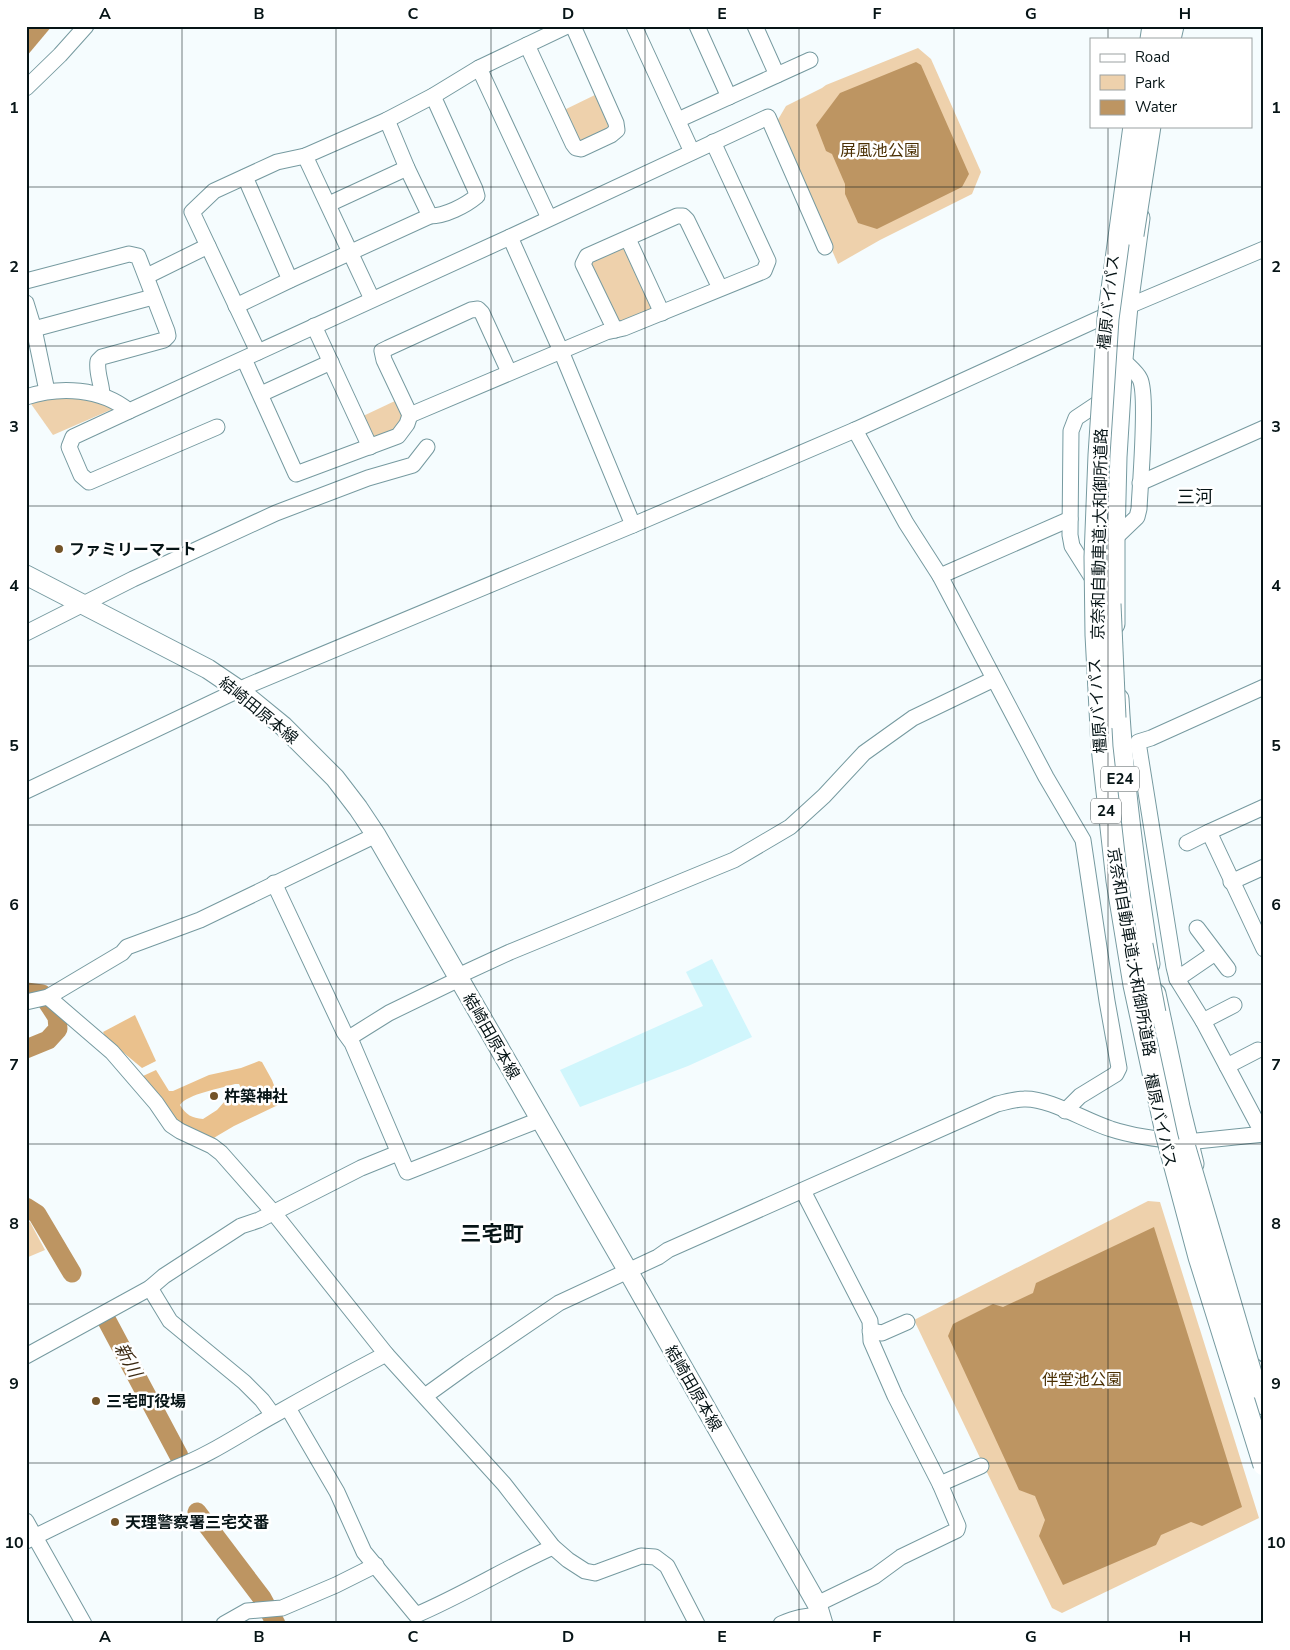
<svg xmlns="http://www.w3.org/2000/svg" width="1290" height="1650" viewBox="0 0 1290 1650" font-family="'Nunito Sans','Noto Sans JP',sans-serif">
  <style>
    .built { fill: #d0f6fc }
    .green { fill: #eed1ac }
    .forest { fill: #eac18d; fill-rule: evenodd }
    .water { fill: #bd9562 }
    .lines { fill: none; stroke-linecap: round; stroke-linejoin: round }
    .river { stroke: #bd9562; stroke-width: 19 }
    .minor-casing { stroke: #769aa0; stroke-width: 17 }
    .major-casing { stroke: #769aa0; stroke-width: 21 }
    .highway-casing { stroke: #769aa0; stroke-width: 23 }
    .minor { stroke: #fff; stroke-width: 15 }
    .major { stroke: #fff; stroke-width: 19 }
    .highway { stroke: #fff; stroke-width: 21 }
    .highway-bridge-casing { stroke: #769aa0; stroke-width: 23; stroke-linecap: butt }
    .highway-bridge { stroke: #fff; stroke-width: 21 }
    .grid { fill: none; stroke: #061416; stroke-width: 1; stroke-opacity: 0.55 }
    .poi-dot { fill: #725328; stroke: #fff; stroke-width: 2 }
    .labels { text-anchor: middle; stroke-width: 5; stroke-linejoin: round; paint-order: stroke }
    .shield { fill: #fff; stroke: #515a5c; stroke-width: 1 }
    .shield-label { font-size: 15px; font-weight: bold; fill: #061416 }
    .park-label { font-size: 16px; fill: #4b3004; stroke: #fff }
    .street-label { font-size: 16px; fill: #061416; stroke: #fff }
    .poi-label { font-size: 16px; font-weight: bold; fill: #061416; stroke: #fff; text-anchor: start }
    .neighbourhood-label { font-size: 18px; fill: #061416; stroke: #fff }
    .water-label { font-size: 18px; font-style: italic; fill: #3b2912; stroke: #fff }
    .district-label { font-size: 21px; font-weight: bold; fill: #061416; stroke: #fff }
    .neatline { fill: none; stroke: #061416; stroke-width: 2 }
    .grid-label { font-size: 16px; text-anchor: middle; font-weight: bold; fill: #061416 }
  </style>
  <rect width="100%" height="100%" fill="#f5fcfe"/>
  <polygon class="built" points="712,959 752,1037 688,1066 580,1107 560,1070 703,1006 686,972"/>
  <g class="green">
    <polygon points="918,48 931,59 981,172 972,194 880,240 838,264 776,123 786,106 822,88 826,85"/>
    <polygon points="597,94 612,125 610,132 581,145 562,111"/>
    <polygon points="624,246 656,310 620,324 589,267 592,259"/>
    <polygon points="74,395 115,408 53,435 29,401"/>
    <polygon points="397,400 405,416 402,426 374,439 361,417"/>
    <polygon points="1148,1201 1160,1202 1259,1518 1062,1613 1052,1608 914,1320"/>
    <polygon points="26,1220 30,1222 45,1250 26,1258"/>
  </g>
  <g class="forest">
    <polygon points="135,1015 156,1061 142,1068 107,1039 103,1032"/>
    <path d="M 259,1061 L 262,1062 L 272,1080 L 280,1101 L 278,1105 L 234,1126 L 217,1136 L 214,1138 L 205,1137 L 172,1120 L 143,1076 L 156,1070 L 169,1091 L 173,1091 L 209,1075 L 241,1068 ZM 235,1084 L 239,1084 L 242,1090 L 240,1095 L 225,1101 L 217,1110 L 203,1119 C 192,1118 186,1115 180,1105 C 187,1094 222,1088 235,1084 Z"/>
  </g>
  <g class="water">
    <polygon points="26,26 52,26 26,57"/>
    <polygon points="916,62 921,65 969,174 962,187 877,229 858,223 845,194 845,184 832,154 826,151 816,125 840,93"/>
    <polygon points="1154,1227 1242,1507 1202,1526 1191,1522 1161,1535 1156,1545 1063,1585 1039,1536 1045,1520 1035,1496 1019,1490 948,1336 953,1324 993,1304 1003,1307 1033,1293 1036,1283"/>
  </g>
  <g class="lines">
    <g class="river">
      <polyline points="26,992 42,994 57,1017 58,1029 48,1040 26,1049"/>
      <polyline points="26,1207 37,1214 72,1273"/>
      <polyline points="105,1317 179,1456"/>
      <polyline points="197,1512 262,1598 276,1624"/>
    </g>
    <g class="minor-casing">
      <g id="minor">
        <polyline points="634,26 692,152"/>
        <polyline points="697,26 729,97"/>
        <polyline points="755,26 777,75"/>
        <polyline points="527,45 573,144 576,148 581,149 611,135 617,130 616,123 573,26"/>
        <polyline points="479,68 549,218"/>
        <polyline points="26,88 60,55 86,26"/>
        <polyline points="387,120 407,168 430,216"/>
        <polyline points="678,120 810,60"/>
        <polyline points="305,156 372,299"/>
        <polyline points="245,177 290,280"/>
        <polyline points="329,204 407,168"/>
        <polyline points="510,237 768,117 825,247"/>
        <polyline points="628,239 662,313"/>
        <polyline points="147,276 208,246"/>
        <path d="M 26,281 L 129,254 L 138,256 L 167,331 L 168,336 L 164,340 L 102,357 L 98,361 C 96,372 102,384 102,395"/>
        <polyline points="26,303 34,329 47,391"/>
        <path d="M 236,306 L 290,280 L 430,216 C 445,216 465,206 477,196 L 475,189 L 433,96"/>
        <polyline points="314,326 370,447"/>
        <polyline points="34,329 153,297"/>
        <polyline points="615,330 583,264 587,256 677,216 683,216 687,220 720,288"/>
        <polyline points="258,352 192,212 214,191 277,162 305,156 387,120 433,96 479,68 567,26"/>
        <polyline points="244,359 296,474 398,436 407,424 410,415 384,360 382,351 388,348 471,310 478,309 482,313 509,372"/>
        <polyline points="261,394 331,362"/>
        <path d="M 26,397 C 60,386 101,388 129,411 L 510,237 L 561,351 L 633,525"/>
        <polyline points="129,411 73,437 69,447 81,475 89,482 217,427"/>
        <polyline points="410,415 606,332 624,328 764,271 768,261 713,142"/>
        <polyline points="855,430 906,523 940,576 1046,777 1083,840 1107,1001 1119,1068 1116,1074 1080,1096 1065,1111"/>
        <polyline points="1140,483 1264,428"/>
        <path d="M 1114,539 L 1137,517 L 1139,509 C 1140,486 1148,395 1140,379 C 1136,371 1127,365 1122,359"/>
        <polyline points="940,576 1070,519"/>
        <polyline points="1091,576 1072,546 1070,535 1071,431 1076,418 1097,404"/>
        <polyline points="26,633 133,579 276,513 368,478 413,465 427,447"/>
        <polyline points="26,791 247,686 633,525 855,430 1105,316 1264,249"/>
        <polyline points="1264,807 1209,832 1264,949"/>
        <polyline points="1187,843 1209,832"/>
        <polyline points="1231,882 1264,867"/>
        <polyline points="274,883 344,1032 352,1043 407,1172 534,1122 541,1122"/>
        <polyline points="1197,928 1228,969"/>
        <polyline points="1177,979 1215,953"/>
        <polyline points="48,997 112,1052 156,1103 171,1125 180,1131 212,1146 221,1153 273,1212 386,1354 504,1484 553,1547 568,1560 585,1571 595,1573 641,1556 655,1557 667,1566 697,1624"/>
        <polyline points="26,1002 48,997 122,953 127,947 200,920 376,835"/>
        <polyline points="1203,1021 1234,1005"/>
        <polyline points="349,1038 389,1013 455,981 458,976 510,952 734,860 790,827 824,796 864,753 913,718 994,679"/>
        <polyline points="1227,1066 1258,1050"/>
        <polyline points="1263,1134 1203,1021 1177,979 1174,967 1138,742 1151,738 1264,687"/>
        <polyline points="803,1191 870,1321 871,1341 895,1396 940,1484 958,1526 957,1530 901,1557 875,1576 817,1604"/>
        <polyline points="150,1288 170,1321 244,1382 262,1400 273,1415"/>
        <polyline points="870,1331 882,1333 907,1322"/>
        <polyline points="26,1356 150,1288 164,1276 241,1226 259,1220 361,1168 398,1153"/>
        <path d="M 425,1396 L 468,1365 L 559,1303 L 658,1257 L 668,1250 L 997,1104 C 1006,1102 1015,1099 1024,1099 C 1050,1098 1085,1121 1111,1129 C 1135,1137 1162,1140 1187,1142 L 1264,1134"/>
        <path d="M 288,1408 L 337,1492 L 364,1552 L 416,1615 C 463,1595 506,1568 553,1547"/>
        <polyline points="940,1484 981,1466"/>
        <polyline points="26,1521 84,1624"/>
        <path d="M 26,1541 L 175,1468 C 210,1455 241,1433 274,1415 C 311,1394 348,1374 386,1354"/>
        <polyline points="224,1624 247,1611 282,1608 336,1585 376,1565"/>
        <path d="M 781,1624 C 795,1618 806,1615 821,1616"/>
      </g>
    </g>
    <g class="major-casing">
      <polyline id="major" points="26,575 208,669 239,690 283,726 335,778 358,808 376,835 628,1271 817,1604 823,1624"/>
    </g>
    <g class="highway-casing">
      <g id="highway">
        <polyline points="1151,39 1153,26"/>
        <polyline points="1170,39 1173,26"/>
        <polyline points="1114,624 1114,539 1116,457 1122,359 1127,306 1139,218"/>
        <path d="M 1118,699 C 1123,788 1135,876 1149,964"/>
        <polyline points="1155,994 1179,1107 1193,1164"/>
        <polyline points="1253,1369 1264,1404"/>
      </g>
    </g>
    <use href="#minor" class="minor"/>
    <use href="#major" class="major"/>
    <use href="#highway" class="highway"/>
    <g class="highway-bridge-casing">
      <g id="highway-bridge">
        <polyline points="1134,126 1108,319 1099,455 1095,557 1096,635 1102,747 1117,881 1134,985 1167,1137 1199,1257 1264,1465"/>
        <polyline points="1133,235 1150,126"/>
        <polyline points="1110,604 1115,718"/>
        <polyline points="1142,945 1155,1013"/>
        <polyline points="1185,1148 1255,1387"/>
      </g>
    </g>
    <use href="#highway-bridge" class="highway-bridge"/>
  </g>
  <path class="grid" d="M 182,26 L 182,1624M 336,26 L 336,1624M 491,26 L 491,1624M 645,26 L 645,1624M 799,26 L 799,1624M 954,26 L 954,1624M 1108,26 L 1108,39M 1108,126 L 1108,1624M 26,187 L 1264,187M 26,346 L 1264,346M 26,506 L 1264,506M 26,666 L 1264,666M 26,825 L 1264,825M 26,984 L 1264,984M 26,1144 L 1264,1144M 26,1304 L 1264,1304M 26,1463 L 1264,1463"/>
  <g class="poi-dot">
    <circle cx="59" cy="549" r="5"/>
    <circle cx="214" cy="1096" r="5"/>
    <circle cx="96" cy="1401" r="5"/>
    <circle cx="115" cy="1522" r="5"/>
  </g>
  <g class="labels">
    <g class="shield">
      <rect x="1101" y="766.5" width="38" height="25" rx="4"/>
      <rect x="1091" y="798.5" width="30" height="25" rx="4"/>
    </g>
    <g class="shield-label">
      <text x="1120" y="784">E24</text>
      <text x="1106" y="816">24</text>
    </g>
    <g class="park-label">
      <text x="880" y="156">屏風池公園</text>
      <text x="1082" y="1385">伴堂池公園</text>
    </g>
    <g class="street-label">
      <text transform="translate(1108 302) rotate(-84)" y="6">橿原バイパス</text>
      <text transform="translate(1099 534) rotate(-89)" y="6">京奈和自動車道;大和御所道路</text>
      <text transform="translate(1097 706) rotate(-94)" y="6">橿原バイパス</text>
      <text transform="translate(259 710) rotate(39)" y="6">結崎田原本線</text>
      <text transform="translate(1132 952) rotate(80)" y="6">京奈和自動車道;大和御所道路</text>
      <text transform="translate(492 1036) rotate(60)" y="6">結崎田原本線</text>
      <text transform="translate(1161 1120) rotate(77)" y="6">橿原バイパス</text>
      <text transform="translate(694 1388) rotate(60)" y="6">結崎田原本線</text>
    </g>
    <g class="poi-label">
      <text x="69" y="555">ファミリーマート</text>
      <text x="224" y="1102">杵築神社</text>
      <text x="106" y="1407">三宅町役場</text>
      <text x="125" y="1528">天理警察署三宅交番</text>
    </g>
    <g class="neighbourhood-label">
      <text x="1195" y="503">三河</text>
    </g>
    <g class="water-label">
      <text transform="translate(128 1360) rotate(62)" y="6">新川</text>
    </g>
    <g class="district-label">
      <text x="492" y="1241">三宅町</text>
    </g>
  </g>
  <rect width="1290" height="1650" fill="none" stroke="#ffffff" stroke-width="55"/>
  <rect x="1090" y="38" width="162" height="90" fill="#ffffff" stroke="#9ba1a2"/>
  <rect x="1100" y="54" width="25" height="8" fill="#ffffff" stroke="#9ba1a2"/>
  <text x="1135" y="62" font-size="15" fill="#061416">Road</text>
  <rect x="1100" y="75" width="25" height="15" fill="#eed1ac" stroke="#9ba1a2"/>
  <text x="1135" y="88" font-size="15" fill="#061416">Park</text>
  <rect x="1100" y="100" width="25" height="15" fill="#bd9562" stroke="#9ba1a2"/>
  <text x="1135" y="112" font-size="15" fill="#061416">Water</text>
  <rect x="28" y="28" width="1234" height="1594" class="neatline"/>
  <g class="grid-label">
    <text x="105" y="19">A</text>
    <text x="259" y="19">B</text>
    <text x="413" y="19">C</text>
    <text x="568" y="19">D</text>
    <text x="722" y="19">E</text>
    <text x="877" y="19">F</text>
    <text x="1031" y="19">G</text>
    <text x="1185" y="19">H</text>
    <text x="14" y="113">1</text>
    <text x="1276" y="113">1</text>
    <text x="14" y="272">2</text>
    <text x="1276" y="272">2</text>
    <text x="14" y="432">3</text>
    <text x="1276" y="432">3</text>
    <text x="14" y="591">4</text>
    <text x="1276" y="591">4</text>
    <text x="14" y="751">5</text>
    <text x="1276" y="751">5</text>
    <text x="14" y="910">6</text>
    <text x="1276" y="910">6</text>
    <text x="14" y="1070">7</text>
    <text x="1276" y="1070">7</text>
    <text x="14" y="1229">8</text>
    <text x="1276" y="1229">8</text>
    <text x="14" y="1389">9</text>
    <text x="1276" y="1389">9</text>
    <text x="14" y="1548">10</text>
    <text x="1276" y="1548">10</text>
    <text x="105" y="1642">A</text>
    <text x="259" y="1642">B</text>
    <text x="413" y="1642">C</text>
    <text x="568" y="1642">D</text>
    <text x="722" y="1642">E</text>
    <text x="877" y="1642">F</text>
    <text x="1031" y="1642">G</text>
    <text x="1185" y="1642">H</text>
  </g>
</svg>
